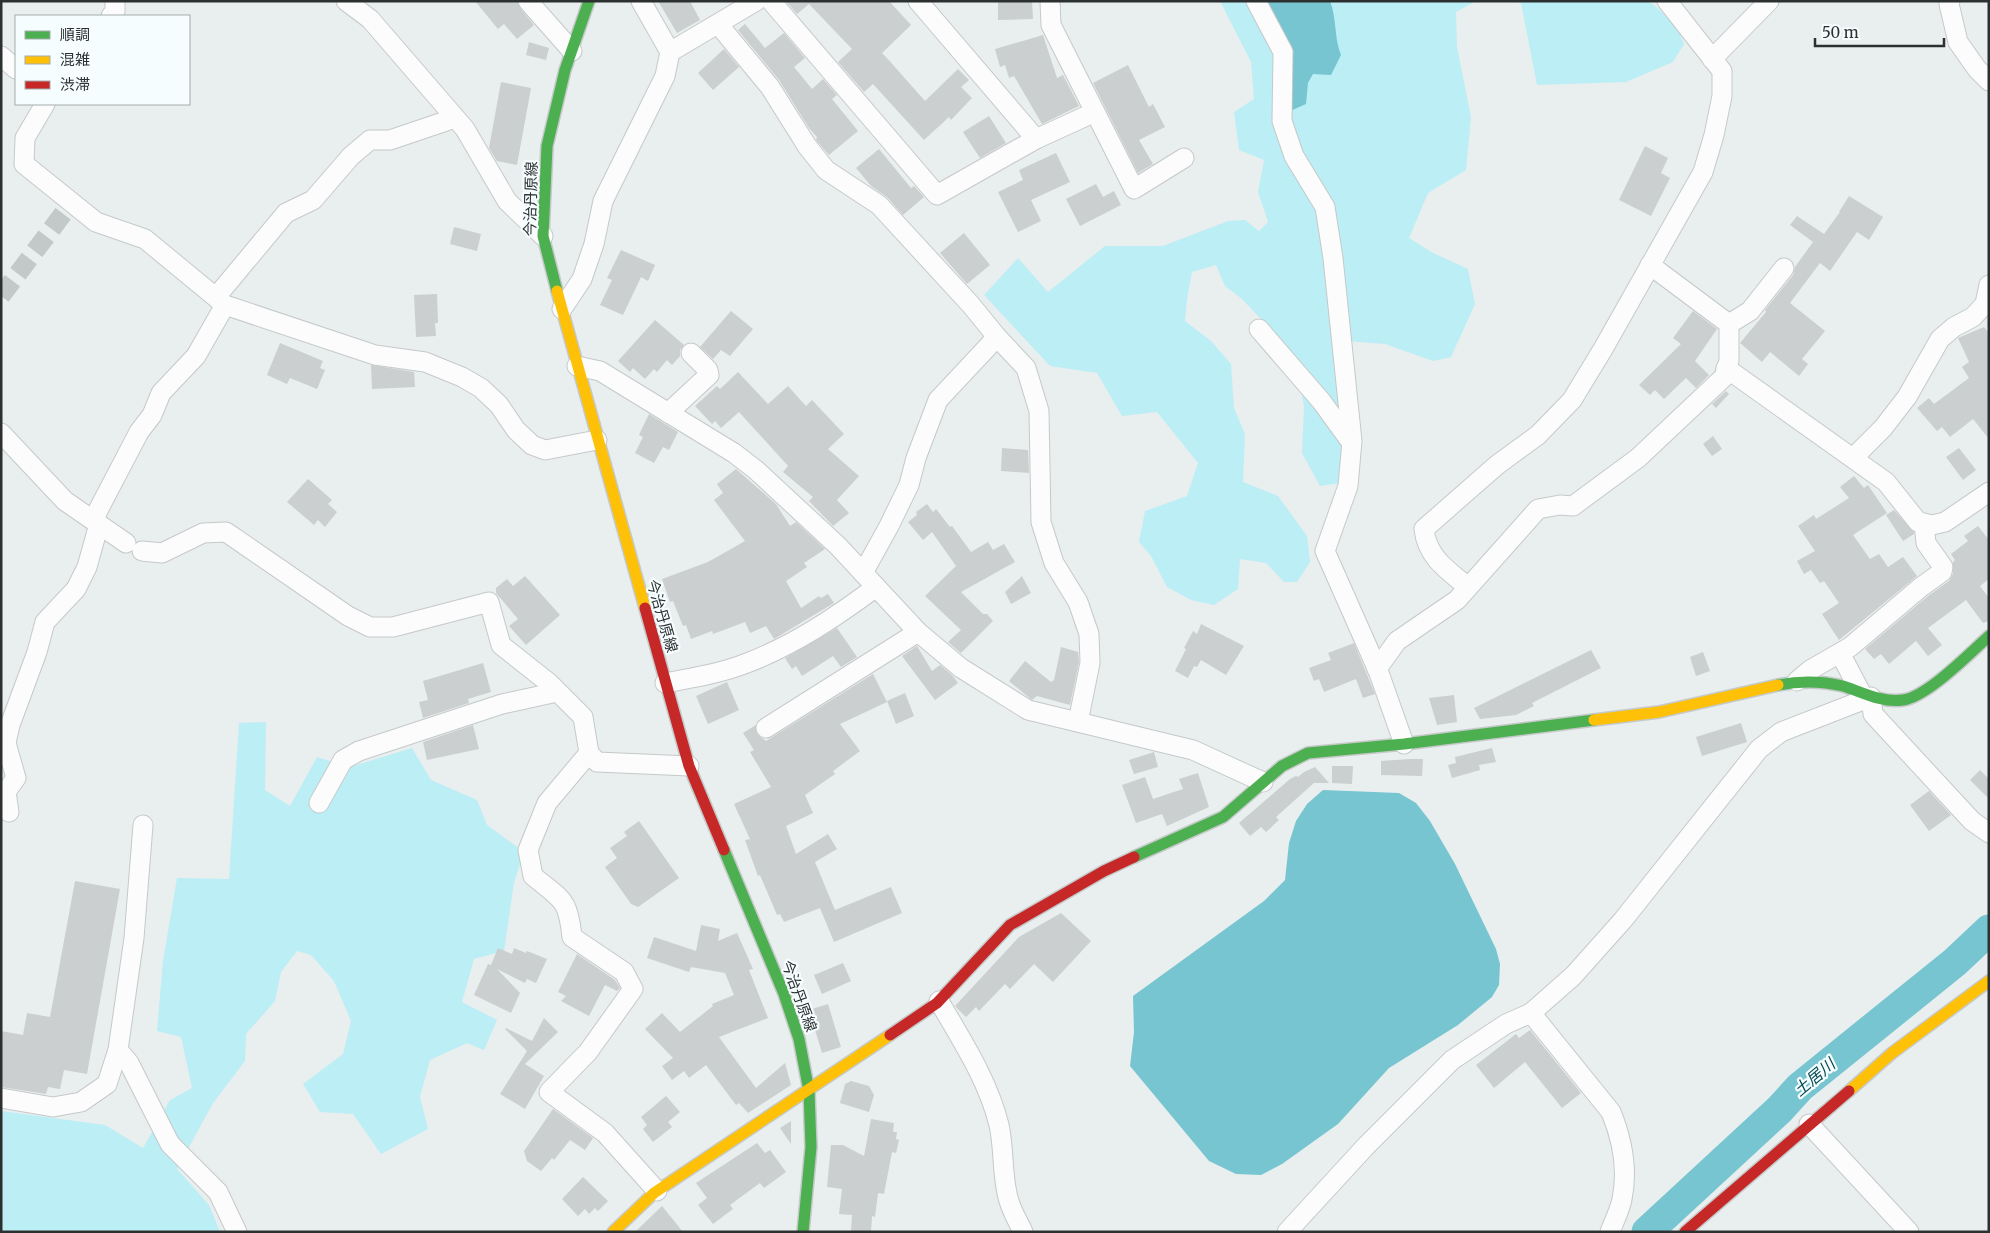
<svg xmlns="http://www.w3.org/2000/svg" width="1990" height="1233" viewBox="0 0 1990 1233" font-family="Merriweather,'Noto Sans JP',serif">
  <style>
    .green { fill: #bceef5 }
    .water { fill: #76c5d0 }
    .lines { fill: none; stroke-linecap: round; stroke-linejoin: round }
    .river { stroke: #76c5d0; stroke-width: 31 }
    .building { fill: #cbcfcf }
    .street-tunnel { stroke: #c3c8c9; stroke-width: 19; stroke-dasharray: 19 9; stroke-linecap: butt }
    .street-casing { stroke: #c5c9c9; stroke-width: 21 }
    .fast-casing { stroke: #c5c9c9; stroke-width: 14 }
    .slow-casing { stroke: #c5c9c9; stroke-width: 14 }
    .jam-casing { stroke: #c5c9c9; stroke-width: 14 }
    .street { stroke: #fcfcfd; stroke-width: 19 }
    .fast { stroke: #4caf50; stroke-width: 11 }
    .slow { stroke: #ffc107; stroke-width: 11 }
    .jam { stroke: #c62828; stroke-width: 11 }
    .labels { text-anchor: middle; stroke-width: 4.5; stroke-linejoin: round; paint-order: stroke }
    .street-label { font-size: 15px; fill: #2d3031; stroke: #f5fdfe }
    .water-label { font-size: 16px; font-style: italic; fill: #00474e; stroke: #f5fdfe }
  </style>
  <rect width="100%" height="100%" fill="#e9eeef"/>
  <g class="green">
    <polygon points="1220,1 1476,1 1456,12 1457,47 1471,117 1466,170 1428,193 1409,238 1433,253 1468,269 1475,304 1451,357 1433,361 1385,344 1333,340 1341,397 1341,483 1320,486 1302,453 1304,406 1296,365 1263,321 1242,299 1225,286 1216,265 1192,272 1187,299 1185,321 1211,341 1231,364 1234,408 1245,434 1243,482 1278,496 1307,536 1310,562 1297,582 1284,582 1266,563 1240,559 1238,589 1214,605 1191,600 1167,587 1151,556 1139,542 1145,511 1187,496 1198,463 1157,412 1122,416 1097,373 1050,366 984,295 1018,258 1048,292 1105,246 1163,246 1228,221 1245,220 1259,231 1268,222 1258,192 1264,160 1239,150 1234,112 1254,99 1251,62"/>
    <polygon points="1513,1 1643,1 1653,4 1677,27 1684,44 1673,62 1626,82 1537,85 1521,3"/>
    <polygon points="266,722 265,790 290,806 317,757 350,767 412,748 431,780 477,800 487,825 524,852 514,883 504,951 474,959 462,1002 497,1020 484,1050 467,1043 430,1060 420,1097 428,1129 381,1154 353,1114 320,1112 303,1084 343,1054 351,1021 334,981 311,955 297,951 281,972 275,1001 246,1034 245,1061 213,1103 177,1169 209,1205 220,1232 1,1232 1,1111 105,1125 143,1148 170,1100 192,1088 181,1037 157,1031 163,961 177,878 229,879 239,723"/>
  </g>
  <g class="water">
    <path d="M 1266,1 L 1330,1 C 1337,19 1334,38 1341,55 L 1331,75 L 1313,74 L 1308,83 L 1306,104 L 1288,112 Z"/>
    <polygon points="1323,790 1399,793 1416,803 1430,821 1455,864 1496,949 1500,964 1499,985 1492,997 1458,1025 1389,1068 1338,1124 1282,1164 1261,1175 1236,1174 1209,1161 1130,1066 1134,1032 1133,996 1264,901 1285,880 1289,843 1296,821 1307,804"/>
  </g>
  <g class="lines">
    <polyline class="river" points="1647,1232 1779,1110 1800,1087 1955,962 1989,930"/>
  </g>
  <g class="building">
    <polygon points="475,1 517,1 520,8 534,25 517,39 504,24 498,29"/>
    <polygon points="658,1 690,1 700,20 677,33"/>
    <polygon points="786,1 889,1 911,25 882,53 886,57 925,101 958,69 969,80 961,87 972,98 951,120 949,117 924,140 873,84 864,92 838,62 852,49 809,4 797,14"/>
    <polygon points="998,1 1032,1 1033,19 998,20"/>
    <polygon points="745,24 765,48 784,33 805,58 794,67 812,89 823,79 837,95 832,99 858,131 829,155 816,140 817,137 809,128 779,80 738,30"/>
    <polygon points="1043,35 1057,78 1063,75 1079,106 1042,124 1014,76 1009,78 1005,65 1000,67 995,49"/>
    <polygon points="529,42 549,48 546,60 526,55"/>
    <polygon points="724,49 739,67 713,90 698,73"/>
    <polygon points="1128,65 1149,107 1153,104 1165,127 1139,140 1153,164 1138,173 1093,83"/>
    <polygon points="501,82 531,88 517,165 497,161 489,148"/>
    <polygon points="989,116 1006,143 980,158 963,132"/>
    <polygon points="1645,146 1668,158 1661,173 1670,178 1651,216 1619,200"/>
    <polygon points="879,149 911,188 914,186 924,197 903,215 887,197 871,186 856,168"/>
    <polygon points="1056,153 1070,182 1031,200 1041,221 1018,232 998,192 1023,180 1019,170"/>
    <polygon points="1096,184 1103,197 1114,191 1121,205 1080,226 1066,199"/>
    <polygon points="1849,196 1883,217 1869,240 1857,232 1830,271 1820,263 1790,303 1825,331 1802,359 1808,364 1799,376 1770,352 1762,362 1740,343 1766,312 1765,310 1793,275 1795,267 1813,242 1790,225 1797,216 1824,234 1840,212 1839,212"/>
    <polygon points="454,227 481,234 477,251 450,244"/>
    <polygon points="964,233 990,265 967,284 940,253"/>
    <polygon points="621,250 655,265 648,281 641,277 623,315 600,305 612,280 607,278"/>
    <polygon points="437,294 438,323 435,323 436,336 416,337 414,295"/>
    <polygon points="731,311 753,329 730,356 721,350 713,359 700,347"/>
    <polygon points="1693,311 1717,329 1695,361 1709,375 1696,388 1686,378 1664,399 1655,390 1650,395 1639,385 1681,344 1673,338"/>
    <polygon points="655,320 684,345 680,350 680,356 672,365 667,360 657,372 654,369 645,379 633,368 630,372 618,361"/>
    <polygon points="1984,327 1989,333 1989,439 1973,419 1950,437 1942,427 1937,431 1917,408 1929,398 1934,404 1969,378 1962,367 1969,362 1958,338"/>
    <polygon points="280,343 323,361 320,368 325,370 317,389 290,378 287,384 267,375"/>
    <polygon points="371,365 414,372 415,387 372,389"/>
    <polygon points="738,372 768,404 788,386 806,406 812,400 844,434 828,449 859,476 837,500 849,513 833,526 809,501 813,497 783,472 788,466 739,412 721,428 715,421 712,424 695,406 717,386 720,389"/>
    <polygon points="1726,391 1729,394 1716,408 1712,404"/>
    <polygon points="649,414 678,432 669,450 663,447 654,463 635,453 643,437 639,435"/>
    <polygon points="1713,436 1722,449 1712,456 1703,444"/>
    <polygon points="1002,448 1028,450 1029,473 1001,471"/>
    <polygon points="1959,448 1976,470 1963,480 1946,457"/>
    <polygon points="736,469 776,504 790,526 796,522 825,549 804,563 807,567 786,581 801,608 819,596 821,598 828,594 834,603 774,639 766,626 750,633 745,622 713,634 712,631 691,639 686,625 683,626 673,601 670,602 662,579 708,562 745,541 714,500 723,493 717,484"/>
    <polygon points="1854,476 1864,488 1868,485 1887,513 1853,535 1870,559 1879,554 1888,567 1903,557 1917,576 1839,640 1822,614 1839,603 1824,581 1820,583 1811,570 1804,574 1797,561 1815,551 1798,526 1814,515 1816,519 1849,498 1840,487"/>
    <polygon points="308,479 332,500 328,504 337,512 325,527 318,520 314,525 287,502"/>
    <polygon points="927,504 933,512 936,509 950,527 952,526 971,552 988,542 993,550 1004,544 1015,562 961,592 983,614 987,614 993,621 961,653 948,642 961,630 925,596 956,566 932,532 923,540 908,522 917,515 916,512"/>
    <polygon points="1894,510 1914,532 1914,534 1903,541 1886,515"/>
    <polygon points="1978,526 1989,540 1989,579 1980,586 1989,598 1989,621 1983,623 1966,600 1928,628 1942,645 1928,656 1916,641 1889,664 1881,654 1874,659 1865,649 1928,596 1949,581 1953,574 1953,562 1955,560 1951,554 1968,541 1964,536"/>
    <polygon points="525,576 560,615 526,645 509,626 518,619 496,593 496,588 507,579 513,586"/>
    <polygon points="1022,576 1031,593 1011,604 1005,592"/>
    <polygon points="1201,624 1244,646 1226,675 1201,660 1197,667 1194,666 1188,678 1175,671 1186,649 1184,648 1193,631 1197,634"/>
    <polygon points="837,628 857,657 841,667 833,656 802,676 796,666 792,669 785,658"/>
    <polygon points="1354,643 1375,694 1363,698 1356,679 1324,692 1319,679 1314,681 1309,668 1331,660 1328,653"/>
    <polygon points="917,646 932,671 940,665 952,675 958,683 935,700 902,656"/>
    <polygon points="1061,647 1078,652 1079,662 1070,705 1037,696 1032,700 1009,681 1025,661 1051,682 1054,680"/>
    <polygon points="1591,650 1601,668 1532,703 1534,706 1516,715 1480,719 1474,708"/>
    <polygon points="1703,652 1710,671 1696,676 1690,657"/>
    <polygon points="483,663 491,692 468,699 469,703 423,718 419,702 428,700 423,681"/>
    <polygon points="873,674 887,702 840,724 860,751 833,771 835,774 805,795 813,813 786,826 796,854 828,834 837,849 815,862 835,910 891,887 902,913 834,942 820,908 784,922 780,914 777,915 760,875 758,876 745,840 750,839 734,804 771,787 750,752 754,750 743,733 756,725 757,734 766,741"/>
    <polygon points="727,682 739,710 708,724 696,696"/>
    <polygon points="905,693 914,716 896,724 887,701"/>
    <polygon points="1454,695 1457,722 1437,725 1429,698"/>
    <polygon points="1741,723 1747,742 1702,756 1696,737"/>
    <polygon points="473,725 479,749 427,760 423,742"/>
    <polygon points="1492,748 1496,762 1479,765 1480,770 1452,778 1448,765 1456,763 1455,757"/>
    <polygon points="1154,752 1158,767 1134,774 1129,760"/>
    <polygon points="1410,759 1423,759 1422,776 1381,775 1381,761"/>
    <polygon points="1332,766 1353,766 1352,784 1332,783"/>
    <polygon points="1315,767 1329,783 1314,783 1276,817 1279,820 1266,832 1261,827 1250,836 1239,823 1290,779 1296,776 1298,777 1304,772"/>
    <polygon points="1980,770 1989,779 1989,799 1970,780"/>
    <polygon points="1198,773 1209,807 1167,826 1162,814 1136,823 1122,785 1145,777 1153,799 1183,789 1179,779"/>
    <polygon points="1929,791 1951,815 1929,831 1910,805"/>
    <polygon points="639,821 679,878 638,907 631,904 605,867 617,858 610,848 627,836 624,832"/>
    <polygon points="75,881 120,889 87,1074 64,1070 60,1089 48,1087 46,1094 1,1087 1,1031 23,1035 27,1013 50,1017"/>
    <polygon points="1061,913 1091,941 1053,982 1034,964 1010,989 1005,984 979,1011 976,1007 966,1017 955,1006 1019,937"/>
    <polygon points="701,925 720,929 718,941 737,933 753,969 749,970 768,1018 719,1037 756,1088 785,1063 791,1085 748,1113 739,1103 736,1105 706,1065 689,1078 684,1071 672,1080 662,1066 673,1058 645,1029 662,1013 680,1032 713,1006 712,1004 734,995 725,973 691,967 689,972 647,958 654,937 696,951"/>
    <polygon points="498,948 512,954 514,948 526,953 527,951 547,959 536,983 527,979 525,983 497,969 520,993 511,1013 474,995 488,964 491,965"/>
    <polygon points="577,954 615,980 620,988 617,991 605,985 589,1016 561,1001 566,996 558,992"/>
    <polygon points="843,963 851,981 822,994 814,975"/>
    <polygon points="828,1004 841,1047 822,1053 809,1010"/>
    <polygon points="544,1018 558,1032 525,1064 544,1076 525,1109 500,1094 527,1051 505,1029 506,1028 532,1041"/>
    <polygon points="1530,1030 1581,1093 1562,1108 1525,1062 1494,1088 1476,1065 1516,1034 1519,1038"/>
    <polygon points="851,1081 869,1086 874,1095 869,1112 840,1103 845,1084"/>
    <polygon points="666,1096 680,1112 668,1122 672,1127 653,1142 643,1129 647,1125 641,1117"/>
    <polygon points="553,1109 593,1138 585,1150 570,1140 554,1160 552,1158 541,1171 527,1161 524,1151"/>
    <polygon points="871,1119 894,1123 893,1132 897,1132 896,1139 899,1140 896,1153 892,1152 884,1194 878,1193 875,1217 872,1216 871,1232 851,1231 852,1215 839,1214 842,1189 827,1187 831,1145 843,1145 864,1156"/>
    <polygon points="791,1121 791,1144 780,1128"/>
    <polygon points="757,1143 765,1153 770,1150 786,1172 764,1188 760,1183 730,1205 733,1209 713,1224 698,1205 707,1198 696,1183"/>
    <polygon points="583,1177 608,1201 598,1211 595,1208 589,1214 585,1209 578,1216 562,1199"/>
    <polygon points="662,1206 683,1232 635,1232"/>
  </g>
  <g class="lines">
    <polyline class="street-tunnel" points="1,296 72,202"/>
    <g class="street-casing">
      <g id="street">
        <polyline points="346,1 370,19 465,129 507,201 543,236"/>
        <polyline points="528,1 572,51"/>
        <polyline points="641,1 670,52 756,1"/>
        <polyline points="771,1 937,195 1036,139 1095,112"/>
        <polyline points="918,1 1036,139"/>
        <polyline points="1050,1 1051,25 1134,189 1184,158"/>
        <polyline points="1256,1 1283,52 1282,121 1294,156 1325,207 1333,258 1352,441 1348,486 1325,551 1379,673 1404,744"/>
        <polyline points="1950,1 1949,4 1958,42 1977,69 1989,81"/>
        <polyline points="111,16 115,12 115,1"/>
        <polyline points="718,24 770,87 807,146 826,170 879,205 971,305 997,337"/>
        <polyline points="1,56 16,69"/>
        <polyline points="1712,59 1769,1"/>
        <polyline points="45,104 25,138 24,164 96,222 145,239 225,305 375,355 425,362 462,377 481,388 499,405 516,430 532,445 545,450 597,440"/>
        <polyline points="216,297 286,213 313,200 351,156 370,140 390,140 455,118"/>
        <polyline points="562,309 582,279 594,244 603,201 665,76 670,52"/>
        <polyline points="1729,324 1750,311 1784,268"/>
        <polyline points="1259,329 1322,402 1351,442"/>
        <polyline points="577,366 600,371 734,453 756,470 838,546 918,632 961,668 1028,710 1193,750 1263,782"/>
        <polyline points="1726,368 1886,482 1918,522 1932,525 1945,522 1989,492"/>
        <polyline points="668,413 709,375 708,370 691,353"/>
        <polyline points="1,433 65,501 126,543"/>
        <polyline points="1853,458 1883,428 1907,397 1940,339 1954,327 1973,317 1985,304 1989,285"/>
        <polyline points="93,520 139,432 152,415 161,393 196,356 225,305"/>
        <polyline points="142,551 162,553 203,533 226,532 348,616 370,627 393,627 489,602 501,645 549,683 583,717 589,753 597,762 689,766"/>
        <polyline points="863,573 889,526 909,485 916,458 938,400 997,337 1026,368 1039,411 1041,522 1054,563 1078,602 1089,634 1090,663 1078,722"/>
        <path d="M 1468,587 C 1447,570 1427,557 1424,529 L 1497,465 L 1538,435 L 1572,400 L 1603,349 L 1703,172 L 1714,135 L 1722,96 L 1722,71 L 1667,1"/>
        <polyline points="1840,653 1861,693"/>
        <polyline points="1377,669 1397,641 1457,600 1538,509 1560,505 1573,506 1638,458 1724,377 1729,361 1729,324 1650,265"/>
        <polyline points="1797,681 1810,670 1850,647 1921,587 1942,572 1943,567 1926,543 1924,523"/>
        <path d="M 665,683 C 693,678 722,673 747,663 C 794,645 836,617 876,587"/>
        <polyline points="766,728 918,632"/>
        <path d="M 589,753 L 547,803 L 528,850 L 533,876 C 562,900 568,898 572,937 L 624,972 L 633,989 L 588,1052 L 549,1092 L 605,1133 L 657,1191"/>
        <polyline points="319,803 343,760 359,751 502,704 557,692"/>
        <polyline points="9,812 6,792 16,778 6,743 10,725 37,652 45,622 76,589 87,567 99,524"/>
        <path d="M 939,1001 C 962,1041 988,1080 999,1125 C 1004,1147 1002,1171 1007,1193 C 1009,1207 1017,1219 1023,1232"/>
        <path d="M 1531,1013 L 1611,1112 C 1622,1139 1628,1170 1622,1199 C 1620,1210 1614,1221 1610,1232"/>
        <polyline points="118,1050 129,1063 170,1144 218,1192 237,1232"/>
        <polyline points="1,1098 53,1107 81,1102 107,1084 118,1050 134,938 143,825"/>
        <polyline points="1809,1124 1909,1232"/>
        <polyline points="1287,1232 1366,1146 1452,1060 1506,1024 1531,1013 1573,976 1623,920 1759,749 1781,732 1871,697 1873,714 1972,821 1989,833"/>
      </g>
    </g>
    <g class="fast-casing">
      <g id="fast">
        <polyline points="557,291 543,236 547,146 565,70 589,1"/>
        <path d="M 1778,685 C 1798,681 1822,681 1843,686 C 1862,692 1881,703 1903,700 C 1927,697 1970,653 1989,636"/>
        <polyline points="724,850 784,994 799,1039 809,1091 811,1147 803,1232"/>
        <polyline points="1134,857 1223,817 1282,766 1308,753 1404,744 1594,720"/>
      </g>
    </g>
    <g class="slow-casing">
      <g id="slow">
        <polyline points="557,291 645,608"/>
        <polyline points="1594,720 1659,712 1778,685"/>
        <polyline points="1849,1091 1892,1053 1989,981"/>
        <polyline points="613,1232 654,1193 890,1035"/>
      </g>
    </g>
    <g class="jam-casing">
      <g id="jam">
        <polyline points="645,608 689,766 724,850"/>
        <polyline points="890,1035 937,1003 1010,925 1104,871 1134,857"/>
        <polyline points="1685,1232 1849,1091"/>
      </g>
    </g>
    <use href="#street" class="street"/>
    <use href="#fast" class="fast"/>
    <use href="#slow" class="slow"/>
    <use href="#jam" class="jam"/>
  </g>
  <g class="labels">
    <g class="street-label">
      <text transform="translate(531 199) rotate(-89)" y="5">今治丹原線</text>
      <text transform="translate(662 616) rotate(74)" y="5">今治丹原線</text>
      <text transform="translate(799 996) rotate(70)" y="5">今治丹原線</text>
    </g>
    <g class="water-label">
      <text transform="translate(1814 1077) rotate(-40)" y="6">土居川</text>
    </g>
  </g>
  <rect width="1990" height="1233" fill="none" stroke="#2d3031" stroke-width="5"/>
  <rect x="15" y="15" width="175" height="90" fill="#f5fdfe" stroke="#a5abac"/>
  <rect x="25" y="31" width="25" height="8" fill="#4caf50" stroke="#a5abac"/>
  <text x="60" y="40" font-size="15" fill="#2d3031">順調</text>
  <rect x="25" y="56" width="25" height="8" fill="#ffc107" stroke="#a5abac"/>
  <text x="60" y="65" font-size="15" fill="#2d3031">混雑</text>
  <rect x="25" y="81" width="25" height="8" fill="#c62828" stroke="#a5abac"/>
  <text x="60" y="90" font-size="15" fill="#2d3031">渋滞</text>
  <path d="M1815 38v8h129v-8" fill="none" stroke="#2d3031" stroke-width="2.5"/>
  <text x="1822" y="38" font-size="15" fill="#2d3031" stroke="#f5fdfe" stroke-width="4" paint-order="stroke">50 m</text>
</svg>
